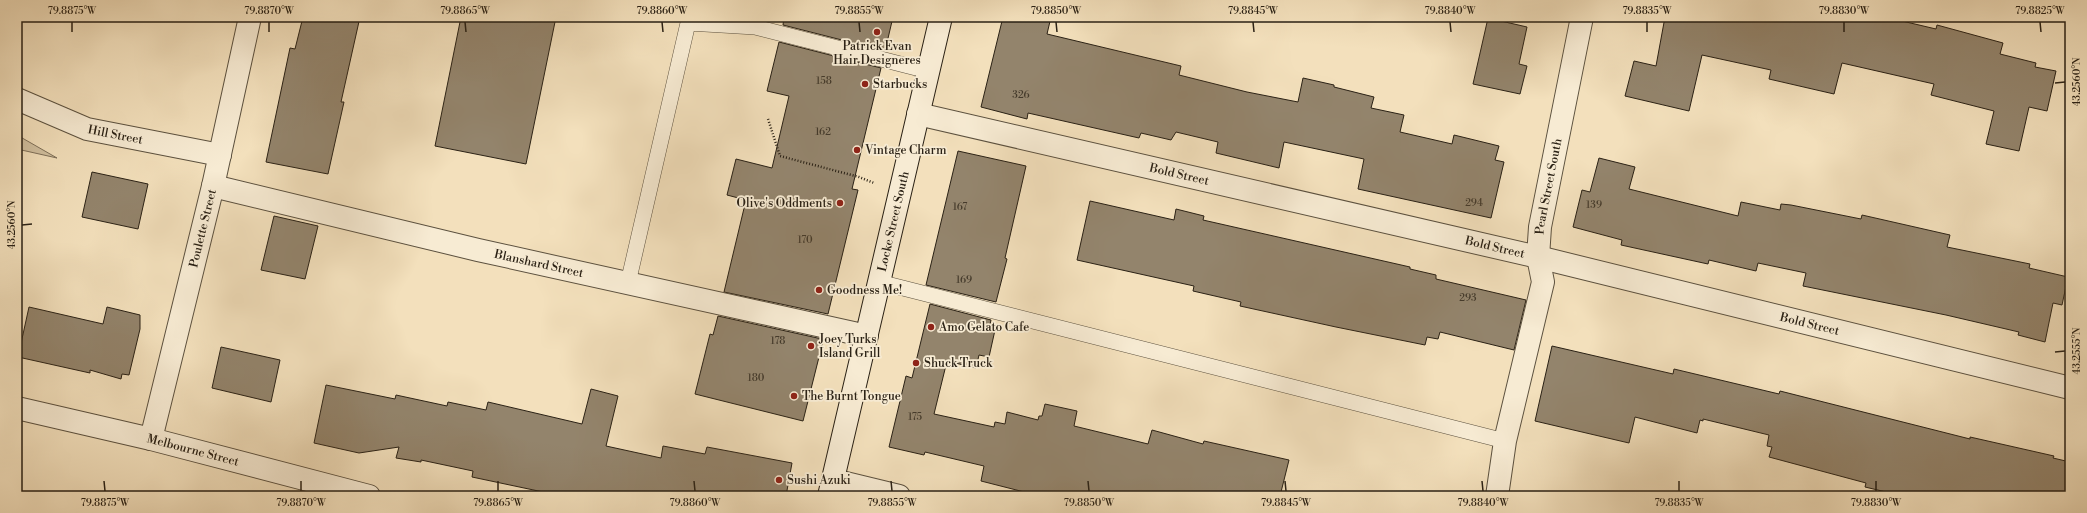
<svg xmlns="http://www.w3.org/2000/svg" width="2087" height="513" viewBox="0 0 2087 513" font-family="'Libre Bodoni',serif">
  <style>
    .green { fill: #d1c0a0; stroke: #7e705a }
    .building { fill: #93846c; stroke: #2a2115 }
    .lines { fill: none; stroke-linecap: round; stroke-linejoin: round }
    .lane-casing { stroke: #5c513f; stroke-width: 16 }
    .street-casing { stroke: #5c513f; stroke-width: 24 }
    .secondary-casing { stroke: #2a2115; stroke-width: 24 }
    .path { stroke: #2a2115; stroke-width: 2.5; stroke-dasharray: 1 2; stroke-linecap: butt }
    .lane { stroke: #f7ebd3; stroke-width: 15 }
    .street { stroke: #f7ebd3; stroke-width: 22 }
    .secondary { stroke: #f7ebd3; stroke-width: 22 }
    .ticks { fill: none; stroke: #2a2115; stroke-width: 1.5 }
    .poi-dot { fill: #8f2418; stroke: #f7ebd3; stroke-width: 1.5 }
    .labels { text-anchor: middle; stroke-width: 3.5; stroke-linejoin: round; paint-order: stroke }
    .number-label { font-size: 10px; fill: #443a2b }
    .poi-label { font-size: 12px; fill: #2a2115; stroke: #f7ebd3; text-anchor: start }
    .street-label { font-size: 12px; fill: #2a2115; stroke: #f7ebd3 }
    .neatline { fill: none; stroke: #2a2115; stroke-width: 1.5 }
    .ticks-label { font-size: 10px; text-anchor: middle; fill: #2a2115 }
  </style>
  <rect width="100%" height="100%" fill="#f3e0bc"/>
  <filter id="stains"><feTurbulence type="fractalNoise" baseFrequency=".005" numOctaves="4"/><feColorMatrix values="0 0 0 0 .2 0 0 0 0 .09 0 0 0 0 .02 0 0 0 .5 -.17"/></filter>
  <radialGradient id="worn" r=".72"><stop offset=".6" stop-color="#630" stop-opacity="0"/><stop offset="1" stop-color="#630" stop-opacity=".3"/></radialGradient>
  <polygon class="green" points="17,135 57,158 17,149"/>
  <g class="building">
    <polygon points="303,17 360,17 341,102 344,102 328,174 266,162 290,48 295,49"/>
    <polygon points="461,17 556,17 526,164 435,146"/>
    <polygon points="784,17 893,17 885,51 783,25"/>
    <polygon points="1003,17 1051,17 1047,34 1181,66 1179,75 1247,92 1298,102 1303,78 1334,85 1334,87 1374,97 1371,108 1404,115 1400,132 1452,144 1454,135 1499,146 1495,160 1504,162 1491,218 1358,189 1364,159 1284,142 1279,168 1216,153 1218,142 1176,132 1171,140 1141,133 1139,138 1028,113 1027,119 981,107"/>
    <polygon points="1665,17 1885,17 1936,29 1937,25 2003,43 2000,54 2036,63 2035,67 2056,71 2047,111 2029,107 2019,151 1986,144 1994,111 1931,95 1934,84 1842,63 1834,94 1769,79 1771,70 1702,55 1689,111 1625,96 1634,61 1656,66"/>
    <polygon points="1488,18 1527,27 1519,64 1527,66 1520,94 1473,84"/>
    <polygon points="779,42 881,68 852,189 858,190 828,314 724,292 746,200 727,195 736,159 772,168 789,96 767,91"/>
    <polygon points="958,151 1026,166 1005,258 1007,259 996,302 926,285"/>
    <polygon points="1599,158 1635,167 1629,189 1738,216 1741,202 1780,210 1781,204 1791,205 1861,219 1862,215 1950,235 1947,247 2030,264 2029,268 2068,277 2062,305 2053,303 2045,342 2018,335 2019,332 1946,315 1803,286 1806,273 1758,263 1756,271 1709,260 1708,264 1621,245 1622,240 1573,227 1582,190 1590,192"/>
    <polygon points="92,172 148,184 138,229 82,217"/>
    <polygon points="1090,201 1174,220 1176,209 1204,216 1203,220 1410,267 1410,269 1436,275 1436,279 1526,300 1514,350 1440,332 1438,339 1427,337 1425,345 1336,327 1240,306 1241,302 1193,291 1194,286 1077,260"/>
    <polygon points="274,216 318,226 305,279 261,270"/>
    <polygon points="930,304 991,320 989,329 995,330 989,357 979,355 976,368 947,361 934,414 994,427 995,422 1005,424 1007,412 1038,420 1039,416 1042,416 1045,404 1077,411 1074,426 1148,444 1152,430 1203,444 1204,441 1289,460 1280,496 1040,496 981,481 984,466 925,452 924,455 889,447 906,376 912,378"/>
    <polygon points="29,307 103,324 107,307 140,315 140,329 129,375 122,374 121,379 90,370 90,373 18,357"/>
    <polygon points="718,316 822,339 823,341 803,421 695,394 710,334 713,335"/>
    <polygon points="1552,346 1673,374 1674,369 1779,394 1780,391 1970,439 1970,437 2054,456 2053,458 2070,462 2070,496 1903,496 1865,487 1866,483 1769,457 1772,447 1767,446 1769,435 1703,419 1703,421 1700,420 1697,433 1635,417 1629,443 1535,421"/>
    <polygon points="221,347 280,360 271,402 212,388"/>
    <polygon points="326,385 395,399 396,395 447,406 448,402 486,410 488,402 582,424 591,389 618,396 606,446 661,458 663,446 705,454 707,447 792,463 786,496 544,496 543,492 472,477 473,471 421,460 421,462 396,458 399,447 359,453 314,443"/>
  </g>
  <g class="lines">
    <g class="lane-casing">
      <g id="lane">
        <polyline points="879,282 1505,441"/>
        <polyline points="628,283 688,23 755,27 928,71"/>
      </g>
    </g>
    <g class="street-casing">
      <g id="street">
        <path id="s1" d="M 17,99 L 87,129 L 220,155"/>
        <path id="s2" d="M 918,114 L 1538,257 L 2070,388"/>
        <path id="s3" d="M 213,186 L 478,250 L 867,336"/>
        <path id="s4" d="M 17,408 L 151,439 L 369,496"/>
        <path id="s5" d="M 151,439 L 213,186 L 250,17"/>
        <polyline points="833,480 899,496"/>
        <path id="s6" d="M 1497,496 L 1505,441 L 1543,282 L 1538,257 L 1540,227 L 1582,17"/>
      </g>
    </g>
    <g class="secondary-casing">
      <g id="secondary">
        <path id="s7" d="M 829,496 L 941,17"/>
      </g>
    </g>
    <polyline class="path" points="768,119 780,156 859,177 874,183"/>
    <use href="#lane" class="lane"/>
    <use href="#street" class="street"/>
    <use href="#secondary" class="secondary"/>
  </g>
  <path class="ticks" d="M 72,22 L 72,32M 269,22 L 269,32M 465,22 L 466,32M 662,22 L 663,32M 859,22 L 860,32M 1056,22 L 1057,32M 1253,22 L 1254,32M 1450,22 L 1451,32M 1647,22 L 1647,32M 1844,22 L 1844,32M 2040,22 L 2041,32M 2055,83 L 2065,82M 22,225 L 32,224M 2055,352 L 2065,351M 104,481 L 105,491M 301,481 L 301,491M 498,481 L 498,491M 694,481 L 695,491M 891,481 L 892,491M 1088,481 L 1089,491M 1285,481 L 1286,491M 1482,481 L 1483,491M 1679,481 L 1679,491M 1876,481 L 1876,491"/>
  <g class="poi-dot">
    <circle cx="877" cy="32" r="4"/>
    <circle cx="865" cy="84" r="4"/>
    <circle cx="857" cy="150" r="4"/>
    <circle cx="840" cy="203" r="4"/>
    <circle cx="819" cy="290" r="4"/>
    <circle cx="931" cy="327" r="4"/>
    <circle cx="811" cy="346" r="4"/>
    <circle cx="916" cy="363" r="4"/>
    <circle cx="794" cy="396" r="4"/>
    <circle cx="779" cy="480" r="4"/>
  </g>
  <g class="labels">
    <g class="number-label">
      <text x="824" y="84">158</text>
      <text x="1021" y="98">326</text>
      <text x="823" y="135">162</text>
      <text x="1474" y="206">294</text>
      <text x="1594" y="208">139</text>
      <text x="960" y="210">167</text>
      <text x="805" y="243">170</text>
      <text x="964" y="283">169</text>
      <text x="1468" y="301">293</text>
      <text x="778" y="344">178</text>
      <text x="756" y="381">180</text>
      <text x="915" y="420">175</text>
    </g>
    <g class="poi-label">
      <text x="877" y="50" text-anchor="middle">Patrick Evan<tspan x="877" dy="14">Hair Designeres</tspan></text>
      <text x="873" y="88">Starbucks</text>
      <text x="865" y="154">Vintage Charm</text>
      <text x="832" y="207" text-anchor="end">Olive's Oddments</text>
      <text x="827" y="294">Goodness Me!</text>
      <text x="939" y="331">Amo Gelato Cafe</text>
      <text x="819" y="343">Joey Turks<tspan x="819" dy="14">Island Grill</tspan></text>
      <text x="924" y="367">Shuck Truck</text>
      <text x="802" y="400">The Burnt Tongue</text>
      <text x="787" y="484">Sushi Azuki</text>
    </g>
    <g class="street-label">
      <text dy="4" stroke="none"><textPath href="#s1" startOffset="105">Hill Street</textPath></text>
      <text dy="4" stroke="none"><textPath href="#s2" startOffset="268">Bold Street</textPath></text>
      <text dy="4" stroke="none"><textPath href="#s6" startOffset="316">Pearl Street South</textPath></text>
      <text dy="4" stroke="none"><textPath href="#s7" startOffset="282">Locke Street South</textPath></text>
      <text dy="4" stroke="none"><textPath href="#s5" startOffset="217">Poulette Street</textPath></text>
      <text dy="4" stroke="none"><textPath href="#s2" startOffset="592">Bold Street</textPath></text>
      <text dy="4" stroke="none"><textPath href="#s3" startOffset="335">Blanshard Street</textPath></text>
      <text dy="4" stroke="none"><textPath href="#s2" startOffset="916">Bold Street</textPath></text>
      <text dy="4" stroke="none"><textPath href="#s4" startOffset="181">Melbourne Street</textPath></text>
    </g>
  </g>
  <rect width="2087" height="513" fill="none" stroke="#f3e0bc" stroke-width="44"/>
  <rect x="22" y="22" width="2043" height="469" class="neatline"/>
  <g class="ticks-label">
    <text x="72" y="14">79.8875°W</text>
    <text x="269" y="14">79.8870°W</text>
    <text x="465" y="14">79.8865°W</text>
    <text x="662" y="14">79.8860°W</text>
    <text x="859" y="14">79.8855°W</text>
    <text x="1056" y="14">79.8850°W</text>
    <text x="1253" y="14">79.8845°W</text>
    <text x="1450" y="14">79.8840°W</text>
    <text x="1647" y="14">79.8835°W</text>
    <text x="1844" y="14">79.8830°W</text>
    <text x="2040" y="14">79.8825°W</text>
    <text transform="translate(2076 82) rotate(-90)" y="4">43.2560°N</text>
    <text transform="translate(11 225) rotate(-90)" y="4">43.2560°N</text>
    <text transform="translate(2076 351) rotate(-90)" y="4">43.2555°N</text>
    <text x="105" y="506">79.8875°W</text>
    <text x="301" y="506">79.8870°W</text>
    <text x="498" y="506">79.8865°W</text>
    <text x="695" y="506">79.8860°W</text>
    <text x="892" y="506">79.8855°W</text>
    <text x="1089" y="506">79.8850°W</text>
    <text x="1286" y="506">79.8845°W</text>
    <text x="1483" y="506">79.8840°W</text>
    <text x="1679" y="506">79.8835°W</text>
    <text x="1876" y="506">79.8830°W</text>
  </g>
  <rect width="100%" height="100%" filter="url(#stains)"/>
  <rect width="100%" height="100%" fill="url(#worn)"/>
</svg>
